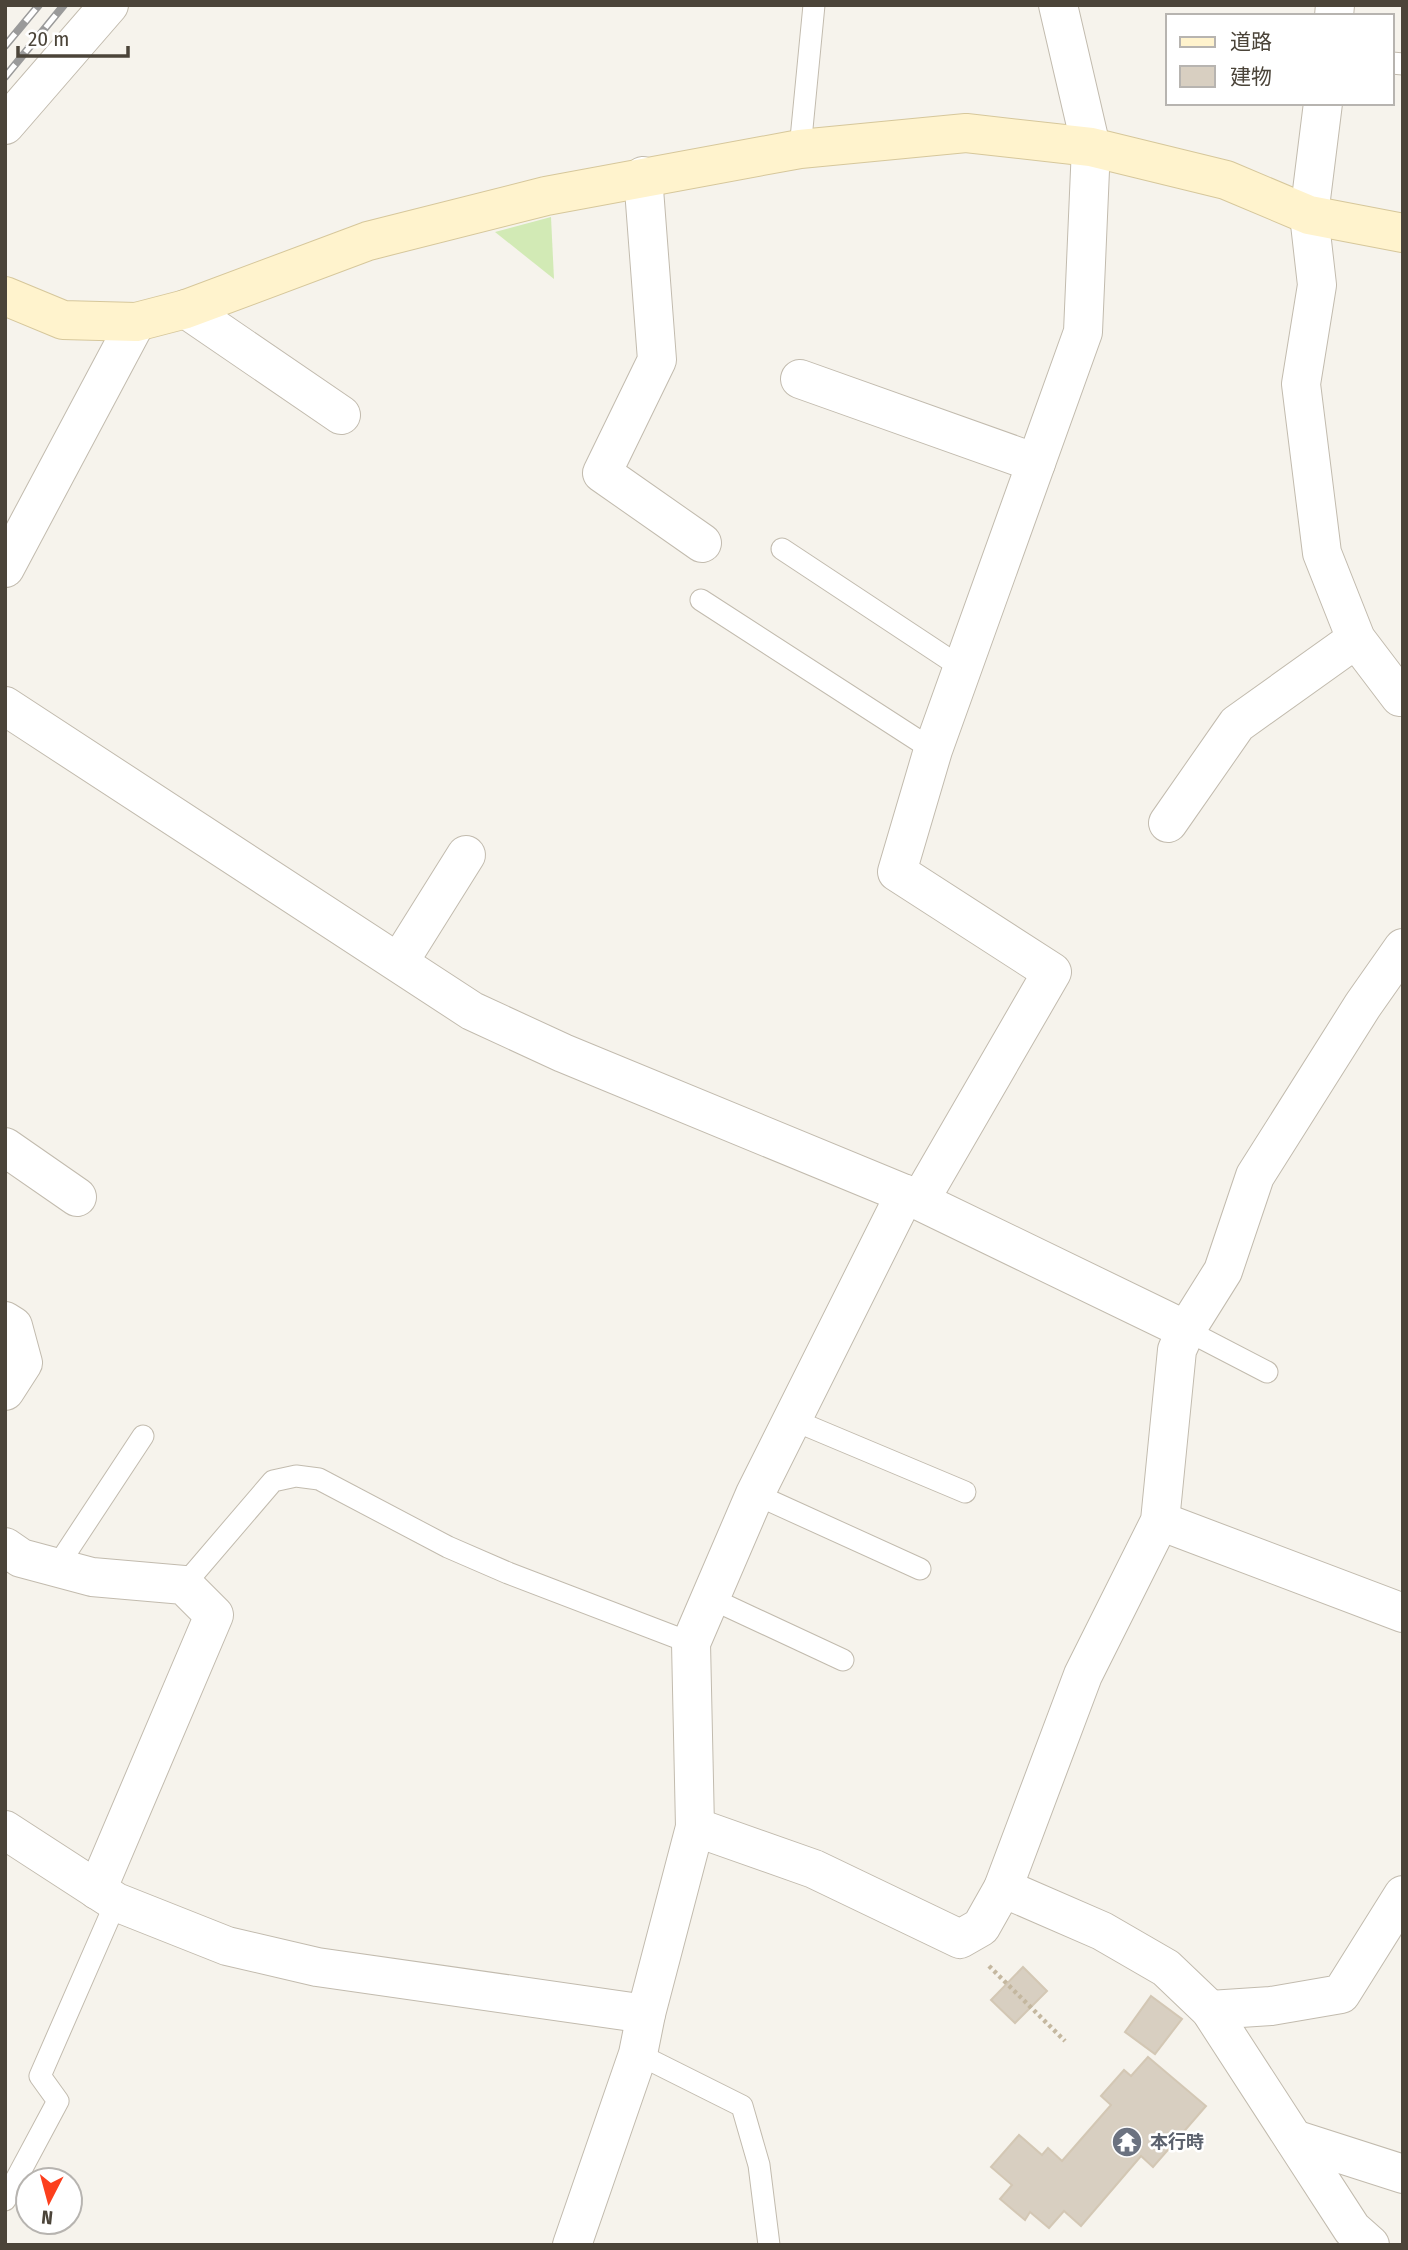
<svg xmlns="http://www.w3.org/2000/svg" width="1408" height="2250" viewBox="0 0 1408 2250" font-family="'Fira Sans Condensed','Noto Sans JP',sans-serif">
  <style>
    .green { fill: #d2eab5 }
    .building { fill: #d8cfc1; stroke: #d3c7b4; stroke-width: 2 }
    .lines { fill: none; stroke-linecap: round; stroke-linejoin: round }
    .lane-casing { stroke: #c2bbae; stroke-width: 23 }
    .street-casing { stroke: #c2bbae; stroke-width: 40 }
    .secondary-casing { stroke: #d6c79b; stroke-width: 40 }
    .path { stroke: #c4b79f; stroke-width: 4.5; stroke-dasharray: 3.5 3.5; stroke-linecap: butt }
    .lane { stroke: #fff; stroke-width: 21 }
    .street { stroke: #fff; stroke-width: 38 }
    .secondary { stroke: #fff3cd; stroke-width: 38 }
    .rail-casing { stroke: #9a9a9a; stroke-width: 8 }
    .rail { stroke: #fff; stroke-width: 5; stroke-dasharray: 16; stroke-linecap: butt }
    .labels { text-anchor: middle; stroke-width: 5; stroke-linejoin: round; paint-order: stroke }
    .worship-label { font-size: 18px; font-weight: bold; fill: #5b616d; stroke: #fff; text-anchor: start }
  </style>
  <rect width="100%" height="100%" fill="#f6f3ec"/>
  <polygon class="green" points="551,217 554,279 495,232"/>
  <g class="building">
    <polygon points="1023,1967 1047,1991 1015,2023 991,2000"/>
    <polygon points="1151,1996 1182,2019 1155,2054 1125,2032"/>
    <polygon points="1148,2057 1206,2106 1153,2167 1141,2156 1081,2226 1064,2211 1049,2228 1030,2212 1025,2220 1000,2199 1012,2185 991,2167 1019,2135 1042,2155 1048,2148 1062,2161 1111,2105 1101,2096 1124,2070 1131,2076"/>
  </g>
  <g class="lines">
    <g class="lane-casing">
      <g id="lane">
        <polyline points="1392,63 1403,64"/>
        <polyline points="800,149 814,5"/>
        <polyline points="782,549 962,668"/>
        <polyline points="701,600 933,750"/>
        <polyline points="1186,1330 1267,1372"/>
        <polyline points="791,1419 965,1492"/>
        <polyline points="755,1494 920,1569"/>
        <polyline points="56,1568 143,1436"/>
        <polyline points="184,1585 273,1481 296,1476 319,1479 448,1547 508,1573 691,1643"/>
        <polyline points="712,1599 843,1660"/>
        <polyline points="638,2054 742,2106 759,2165 769,2245"/>
        <polyline points="5,2200 58,2101 40,2076 116,1902"/>
      </g>
    </g>
    <g class="street-casing">
      <g id="street">
        <polyline points="1334,16 1335,5"/>
        <polyline points="1323,103 1309,215 1317,285 1301,384 1322,553 1356,639 1400,697"/>
        <polyline points="5,125 109,5"/>
        <polyline points="643,176 657,360 602,473 702,543"/>
        <polyline points="186,309 341,415"/>
        <polyline points="800,379 1036,463"/>
        <polyline points="5,568 136,322"/>
        <polyline points="5,706 472,1011 563,1053 905,1194 1186,1330"/>
        <polyline points="1168,823 1237,724 1356,639"/>
        <polyline points="399,962 466,855"/>
        <polyline points="5,1147 77,1197"/>
        <polyline points="920,1200 1052,972 897,872 933,750 1083,332 1091,147 1058,5"/>
        <polyline points="5,1321 13,1326 23,1363 5,1391"/>
        <polyline points="1160,1521 1403,1613"/>
        <polyline points="5,1547 21,1558 92,1577 184,1585 214,1615 97,1890"/>
        <polyline points="695,1827 814,1869 960,1939 981,1927 1003,1888 1083,1675 1160,1521 1177,1350 1186,1330 1223,1271 1255,1176 1363,1005 1403,948"/>
        <polyline points="5,1830 116,1902 227,1946 317,1967 646,2014"/>
        <polyline points="1003,1888 1102,1931 1166,1968 1210,2010 1352,2229 1370,2245"/>
        <polyline points="1210,2010 1271,2006 1341,1994 1403,1895"/>
        <polyline points="1294,2139 1403,2174"/>
        <polyline points="572,2245 638,2054 646,2014 695,1827 691,1643 755,1494 905,1194"/>
      </g>
    </g>
    <g class="secondary-casing">
      <polyline id="secondary" points="5,296 63,320 136,322 186,309 368,241 546,196 800,149 966,133 1091,147 1226,180 1309,215 1403,233"/>
    </g>
    <polyline class="path" points="989,1966 1065,2041"/>
    <use href="#lane" class="lane"/>
    <use href="#street" class="street"/>
    <use href="#secondary" class="secondary"/>
    <g class="rail-casing">
      <g id="rail">
        <polyline points="5,46 39,5"/>
        <polyline points="5,77 64,5"/>
      </g>
    </g>
    <use href="#rail" class="rail"/>
  </g>
  <defs>
    <g id="temple-disc" transform="scale(1.575)"><circle r="9.5" fill="#6b7280" stroke="#fff"/><path d="M0-6L5-2H3V0L6.5 2.5H4V6H1.5V3h-3V6H-4V2.5H-6.5L-3 0V-2H-5Z" fill="#fff"/></g>
  </defs>
  <g fill-rule="evenodd">
    <use href="#temple-disc" x="1127" y="2142"/>
  </g>
  <g class="labels">
    <g class="worship-label">
      <text x="1150" y="2148">本行時</text>
    </g>
  </g>
  <rect width="1408" height="2250" fill="none" stroke="#4b4439" stroke-width="14"/>
  <rect x="1166" y="14" width="228" height="91" fill="#ffffff" stroke="#b7b4b0" stroke-width="2"/>
  <rect x="1180" y="37" width="35" height="10" fill="#fff3cd" stroke="#b7b4b0" stroke-width="2"/>
  <text x="1230" y="49" font-size="21" fill="#4b4439">道路</text>
  <rect x="1180" y="66" width="35" height="21" fill="#d8cfc1" stroke="#b7b4b0" stroke-width="2"/>
  <text x="1230" y="84" font-size="21" fill="#4b4439">建物</text>
  <g transform="translate(49 2201) rotate(186)"><circle r="33" fill="#ffffff" stroke="#b7b4b0" stroke-width="2"/>
  <path d="M0-5L12 26L0 18L-12 26Z" fill="#fc3f1d"/>
  <text y="-10" font-size="19" font-weight="bold" text-anchor="middle" fill="#4b4439">N</text>
  </g>
  <path d="M18 46v10h110v-10" fill="none" stroke="#4b4439" stroke-width="3.5"/>
  <text x="28" y="46" font-size="21" fill="#4b4439" stroke="#ffffff" stroke-width="5" paint-order="stroke">20 m</text>
</svg>
